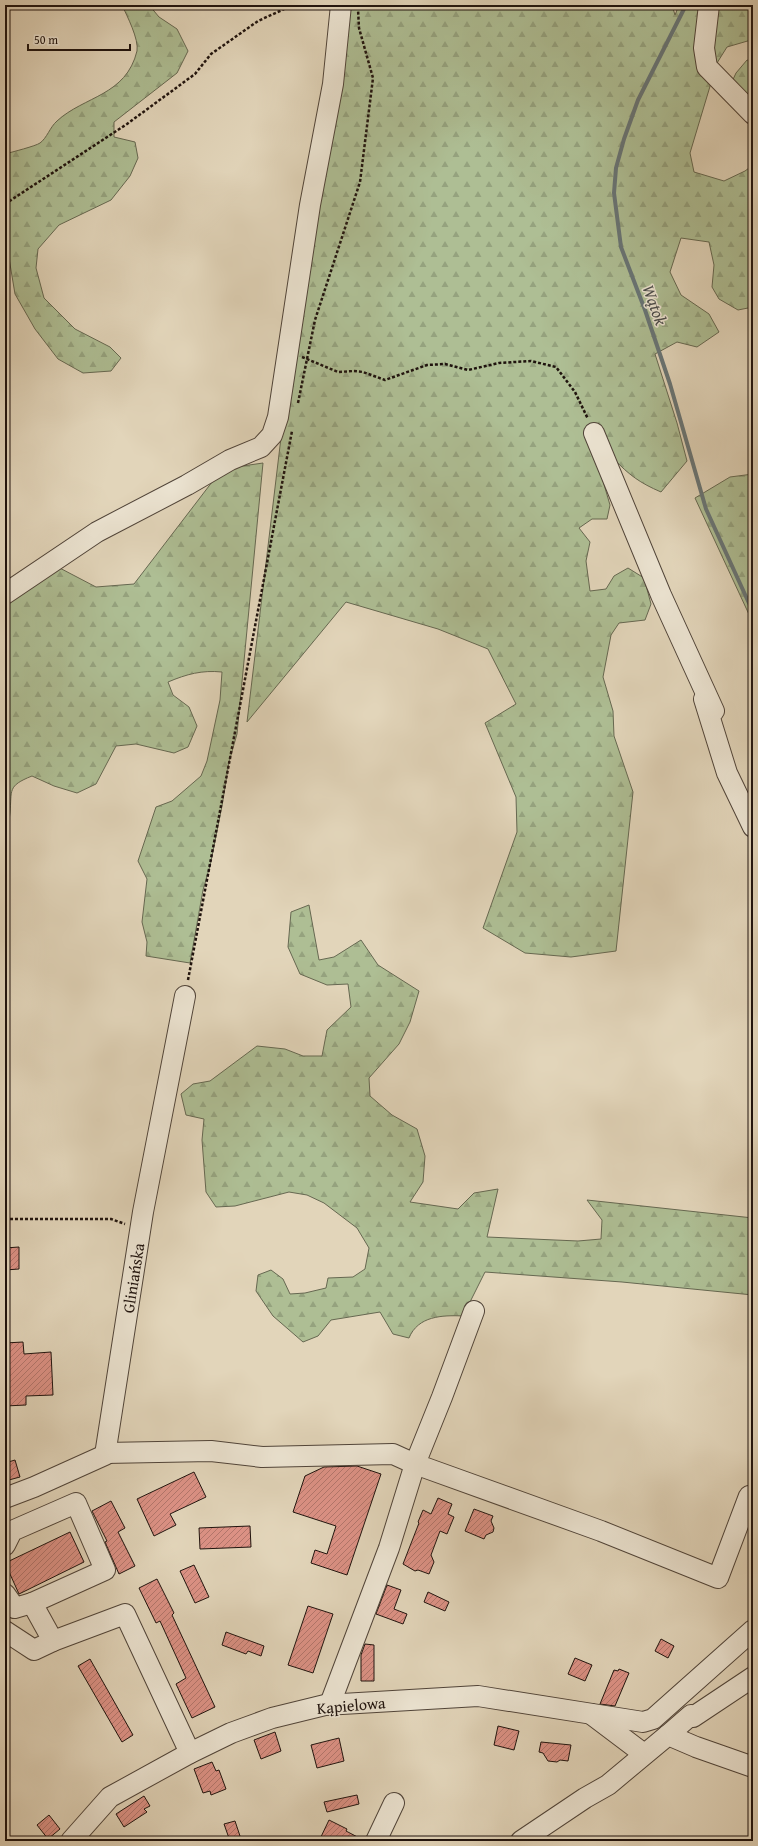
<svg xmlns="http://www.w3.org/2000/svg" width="758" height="1846" viewBox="0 0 758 1846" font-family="'Gentium Book Plus',serif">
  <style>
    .forest { fill: url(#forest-firs); stroke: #666851 }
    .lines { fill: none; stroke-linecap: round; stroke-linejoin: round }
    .stream { stroke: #687576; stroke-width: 4 }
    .building { fill: url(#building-hatch); stroke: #1f130e }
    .minor-casing { stroke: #504439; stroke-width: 22 }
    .path { stroke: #1f130e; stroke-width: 2.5; stroke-dasharray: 3 2; stroke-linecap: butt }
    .minor { stroke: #ece4d2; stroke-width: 20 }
    .labels { text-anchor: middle; stroke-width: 3; stroke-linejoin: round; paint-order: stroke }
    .street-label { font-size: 16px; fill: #1f130e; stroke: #ece4d2 }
    .water-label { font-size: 17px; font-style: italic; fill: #4a4c4b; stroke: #ece4d2 }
  </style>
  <defs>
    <pattern id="forest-firs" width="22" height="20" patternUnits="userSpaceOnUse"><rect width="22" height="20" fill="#aebe94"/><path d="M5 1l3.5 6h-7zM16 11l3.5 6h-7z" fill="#95a27e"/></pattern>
    <pattern id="building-hatch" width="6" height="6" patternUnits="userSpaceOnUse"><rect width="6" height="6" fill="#dd9286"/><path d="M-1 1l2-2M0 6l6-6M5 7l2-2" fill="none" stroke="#b3766c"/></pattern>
  </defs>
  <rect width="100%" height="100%" fill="#e2d5ba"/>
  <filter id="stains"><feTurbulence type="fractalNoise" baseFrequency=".005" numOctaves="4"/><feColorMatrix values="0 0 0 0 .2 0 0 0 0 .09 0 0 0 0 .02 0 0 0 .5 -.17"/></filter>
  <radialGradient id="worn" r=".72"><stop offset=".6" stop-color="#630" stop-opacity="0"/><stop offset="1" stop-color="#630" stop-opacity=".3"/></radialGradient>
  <g class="forest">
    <path d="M 122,5 L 149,5 L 159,17 L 177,29 L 188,51 L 177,73 L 114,122 L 114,137 L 135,142 L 138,158 L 130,176 L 111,200 L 59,225 L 38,249 L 36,268 L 44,298 L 75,329 L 110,347 L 121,358 L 111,371 L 83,373 L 58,359 L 35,329 L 15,294 L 5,234 L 5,154 C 12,152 36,146 40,143 C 47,138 50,127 57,121 C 84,96 126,96 137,51 C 139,39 127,16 122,5 Z"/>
    <path d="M 345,5 L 672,5 L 675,15 L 679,5 L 753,5 L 753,37 L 751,40 L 727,47 L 717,63 L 690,153 L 694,172 L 724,181 L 745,171 L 753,165 L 753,307 L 738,310 L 719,299 L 712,287 L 714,265 L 709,242 L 681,238 L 670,272 L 681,295 L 709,314 L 719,332 L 697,347 L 677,342 L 655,354 L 677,423 L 687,461 L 661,492 C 640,483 629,475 614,459 L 603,481 L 610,505 L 607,519 L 592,519 L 579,528 L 590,542 L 586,561 L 590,591 L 606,589 L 614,576 L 628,568 L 644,578 L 651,604 L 645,620 L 619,623 L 611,635 L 603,677 L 613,711 L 614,736 L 633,792 L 616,951 L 571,957 L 525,953 L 483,928 L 517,832 L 516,797 L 485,723 L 516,704 L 488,649 L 438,629 L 346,602 L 247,722 L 299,287 Z"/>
    <polygon points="747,60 753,61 753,116 725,97 736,73"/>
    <path d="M 263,463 L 237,734 L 229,762 L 222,806 L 210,866 L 203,890 L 190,963 L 146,956 L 147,942 L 142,922 L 147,879 L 138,861 L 156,807 L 172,801 L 201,776 L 207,761 L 220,700 L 222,672 C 202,670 187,674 168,682 L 173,695 L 189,707 L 197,726 L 188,747 L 174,753 L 136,744 L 116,746 L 96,784 L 77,793 L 54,786 L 32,776 C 7,786 12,790 10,813 C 10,818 7,823 5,828 L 5,599 L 54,565 L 96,587 L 134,584 L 222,469 Z"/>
    <polygon points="753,474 753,623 695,498 730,477"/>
    <path d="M 309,905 L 319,960 L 334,957 L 361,940 L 378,965 L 419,991 L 410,1022 L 399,1044 L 369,1078 L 370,1096 L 392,1115 L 417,1129 L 425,1156 L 423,1182 L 410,1202 L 458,1209 L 474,1193 L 498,1189 L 487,1237 L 578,1241 L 601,1239 L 602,1220 L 587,1200 L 753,1218 L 753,1295 L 622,1282 L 485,1272 L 463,1316 C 442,1315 418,1316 409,1338 L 393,1334 L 380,1312 L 331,1320 L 318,1336 L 303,1342 L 273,1316 L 256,1291 L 258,1275 L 271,1270 L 283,1279 L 290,1294 L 305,1293 L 326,1288 L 328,1278 L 353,1277 L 365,1269 L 369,1248 L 357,1228 L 324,1203 L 307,1195 L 289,1192 L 235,1206 L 216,1207 L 206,1192 L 202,1140 L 204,1119 L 186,1115 L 181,1094 L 193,1084 L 210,1081 L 257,1046 L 285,1049 L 303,1056 L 322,1056 L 327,1030 L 351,1007 L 348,984 L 327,985 L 300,974 L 288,947 L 291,912 Z"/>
  </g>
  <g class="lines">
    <polyline class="stream" points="686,5 638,100 624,139 616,168 614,193 621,247 645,310 670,384 706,509 753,612"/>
  </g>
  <g class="building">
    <polygon points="19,1247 19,1269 5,1270 5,1248"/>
    <polygon points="23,1342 24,1354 51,1352 53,1395 26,1396 26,1405 5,1406 5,1343"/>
    <polygon points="15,1460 20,1477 5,1481 5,1463"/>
    <polygon points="357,1466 381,1474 347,1575 311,1563 315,1550 327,1554 336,1526 293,1512 305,1476 324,1467"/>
    <polygon points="194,1472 206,1497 170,1514 176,1525 154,1536 137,1499"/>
    <polygon points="438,1498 452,1504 448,1514 454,1517 447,1534 440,1531 431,1555 434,1562 429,1574 418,1570 415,1571 403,1564 419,1523 418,1522 423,1510 431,1514"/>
    <polygon points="111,1501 125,1528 118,1532 135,1566 119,1574 105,1542 107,1541 92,1511"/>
    <polygon points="474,1509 493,1516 491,1521 494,1528 493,1532 486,1535 484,1539 465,1531"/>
    <polygon points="250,1526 251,1547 200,1549 199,1528"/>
    <polygon points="70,1532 84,1562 19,1594 5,1563"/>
    <polygon points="194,1565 209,1597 195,1603 180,1571"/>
    <polygon points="157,1579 174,1613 172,1615 215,1707 192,1718 176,1684 186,1678 160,1621 156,1623 139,1588"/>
    <polygon points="387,1585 401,1590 394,1609 407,1614 403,1624 376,1614"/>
    <polygon points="428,1592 449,1602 445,1611 424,1602"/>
    <polygon points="308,1606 333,1614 313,1673 288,1665"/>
    <polygon points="226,1632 264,1646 261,1656 248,1651 246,1654 222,1645"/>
    <polygon points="661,1639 674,1646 668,1658 655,1651"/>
    <polygon points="365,1644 374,1645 374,1681 361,1681 361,1655"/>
    <polygon points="575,1658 592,1665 585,1681 568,1674"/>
    <polygon points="90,1659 133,1735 122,1742 78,1666"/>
    <polygon points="619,1669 629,1673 615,1706 600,1704 614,1670 618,1671"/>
    <polygon points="498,1726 519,1731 514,1750 494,1745"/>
    <polygon points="275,1732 281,1751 261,1759 254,1740"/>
    <polygon points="339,1738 344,1761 317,1768 311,1745"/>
    <polygon points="541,1742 571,1745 568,1761 560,1760 557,1762 548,1761 543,1753 539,1752"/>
    <polygon points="212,1762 216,1771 219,1770 226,1789 211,1795 210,1791 203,1793 194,1769"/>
    <polygon points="357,1795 359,1804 327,1812 324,1802"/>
    <polygon points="144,1796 150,1806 144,1809 147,1812 124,1827 116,1814"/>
    <polygon points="49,1815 60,1829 48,1839 37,1825"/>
    <polygon points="329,1820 347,1829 346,1831 365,1841 319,1841"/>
    <polygon points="235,1821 241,1839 230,1841 224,1824"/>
  </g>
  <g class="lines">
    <g class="minor-casing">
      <g id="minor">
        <polyline points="709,5 704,48 707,67 753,114"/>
        <polyline points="594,433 661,595 714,711"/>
        <polyline points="5,594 97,532 187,485 230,460 261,447 272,435 278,417 310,205 333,84 341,5"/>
        <polyline points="704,699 727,773 753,827"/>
        <polyline points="474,1311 442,1397 415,1464 601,1531 718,1578 749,1496"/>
        <polyline points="105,1453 211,1451 262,1457 393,1454 415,1464 389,1548 330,1704"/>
        <polyline points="5,1498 34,1487 105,1455 143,1212 185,996"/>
        <polyline points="5,1545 12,1531 76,1503 105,1570 32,1603 15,1608 5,1594"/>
        <polyline points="5,1631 34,1650 53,1641 32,1603"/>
        <polyline points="53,1641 125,1614 190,1753"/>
        <polyline points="591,1714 644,1754"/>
        <polyline points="668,1735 691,1715 693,1717 753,1677"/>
        <polyline points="71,1841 110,1797 190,1753 231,1733 272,1718 325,1705 478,1696 643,1722 653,1719 753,1630"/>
        <polyline points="376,1841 394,1803"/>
        <polyline points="521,1841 585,1798 608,1785 668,1735 696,1747 753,1767"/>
      </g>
    </g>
    <g class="path">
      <polyline points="5,204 127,124 195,74 211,54 258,21 293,5"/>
      <polyline points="302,357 338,372 354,371 363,372 385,380 427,365 445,364 468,370 499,363 531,361 556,367 575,392 588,419"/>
      <polyline points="298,403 315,320 360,182 373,78 359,28 358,9"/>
      <polyline points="188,980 292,431"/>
      <polyline points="5,1219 111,1219 125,1224"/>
    </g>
    <use href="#minor" class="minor"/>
  </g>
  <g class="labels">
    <g class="street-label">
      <text transform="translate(133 1278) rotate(-81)" y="6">Gliniańska</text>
      <text transform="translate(351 1705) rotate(-5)" y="6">Kąpielowa</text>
    </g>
    <g class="water-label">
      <text transform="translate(655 305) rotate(70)" y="6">Wątok</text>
    </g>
  </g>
  <rect width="758" height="1846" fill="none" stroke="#e2d5ba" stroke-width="20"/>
  <rect x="6" y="6" width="746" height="1834" fill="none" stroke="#1f130e" stroke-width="2"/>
  <rect x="10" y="10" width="738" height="1826" fill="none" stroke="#1f130e"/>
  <path d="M28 44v6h102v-6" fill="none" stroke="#1f130e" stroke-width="2"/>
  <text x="34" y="44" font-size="12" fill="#1f130e" stroke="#ece4d2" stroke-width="3" paint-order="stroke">50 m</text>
  <rect width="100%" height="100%" filter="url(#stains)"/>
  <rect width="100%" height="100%" fill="url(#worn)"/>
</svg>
